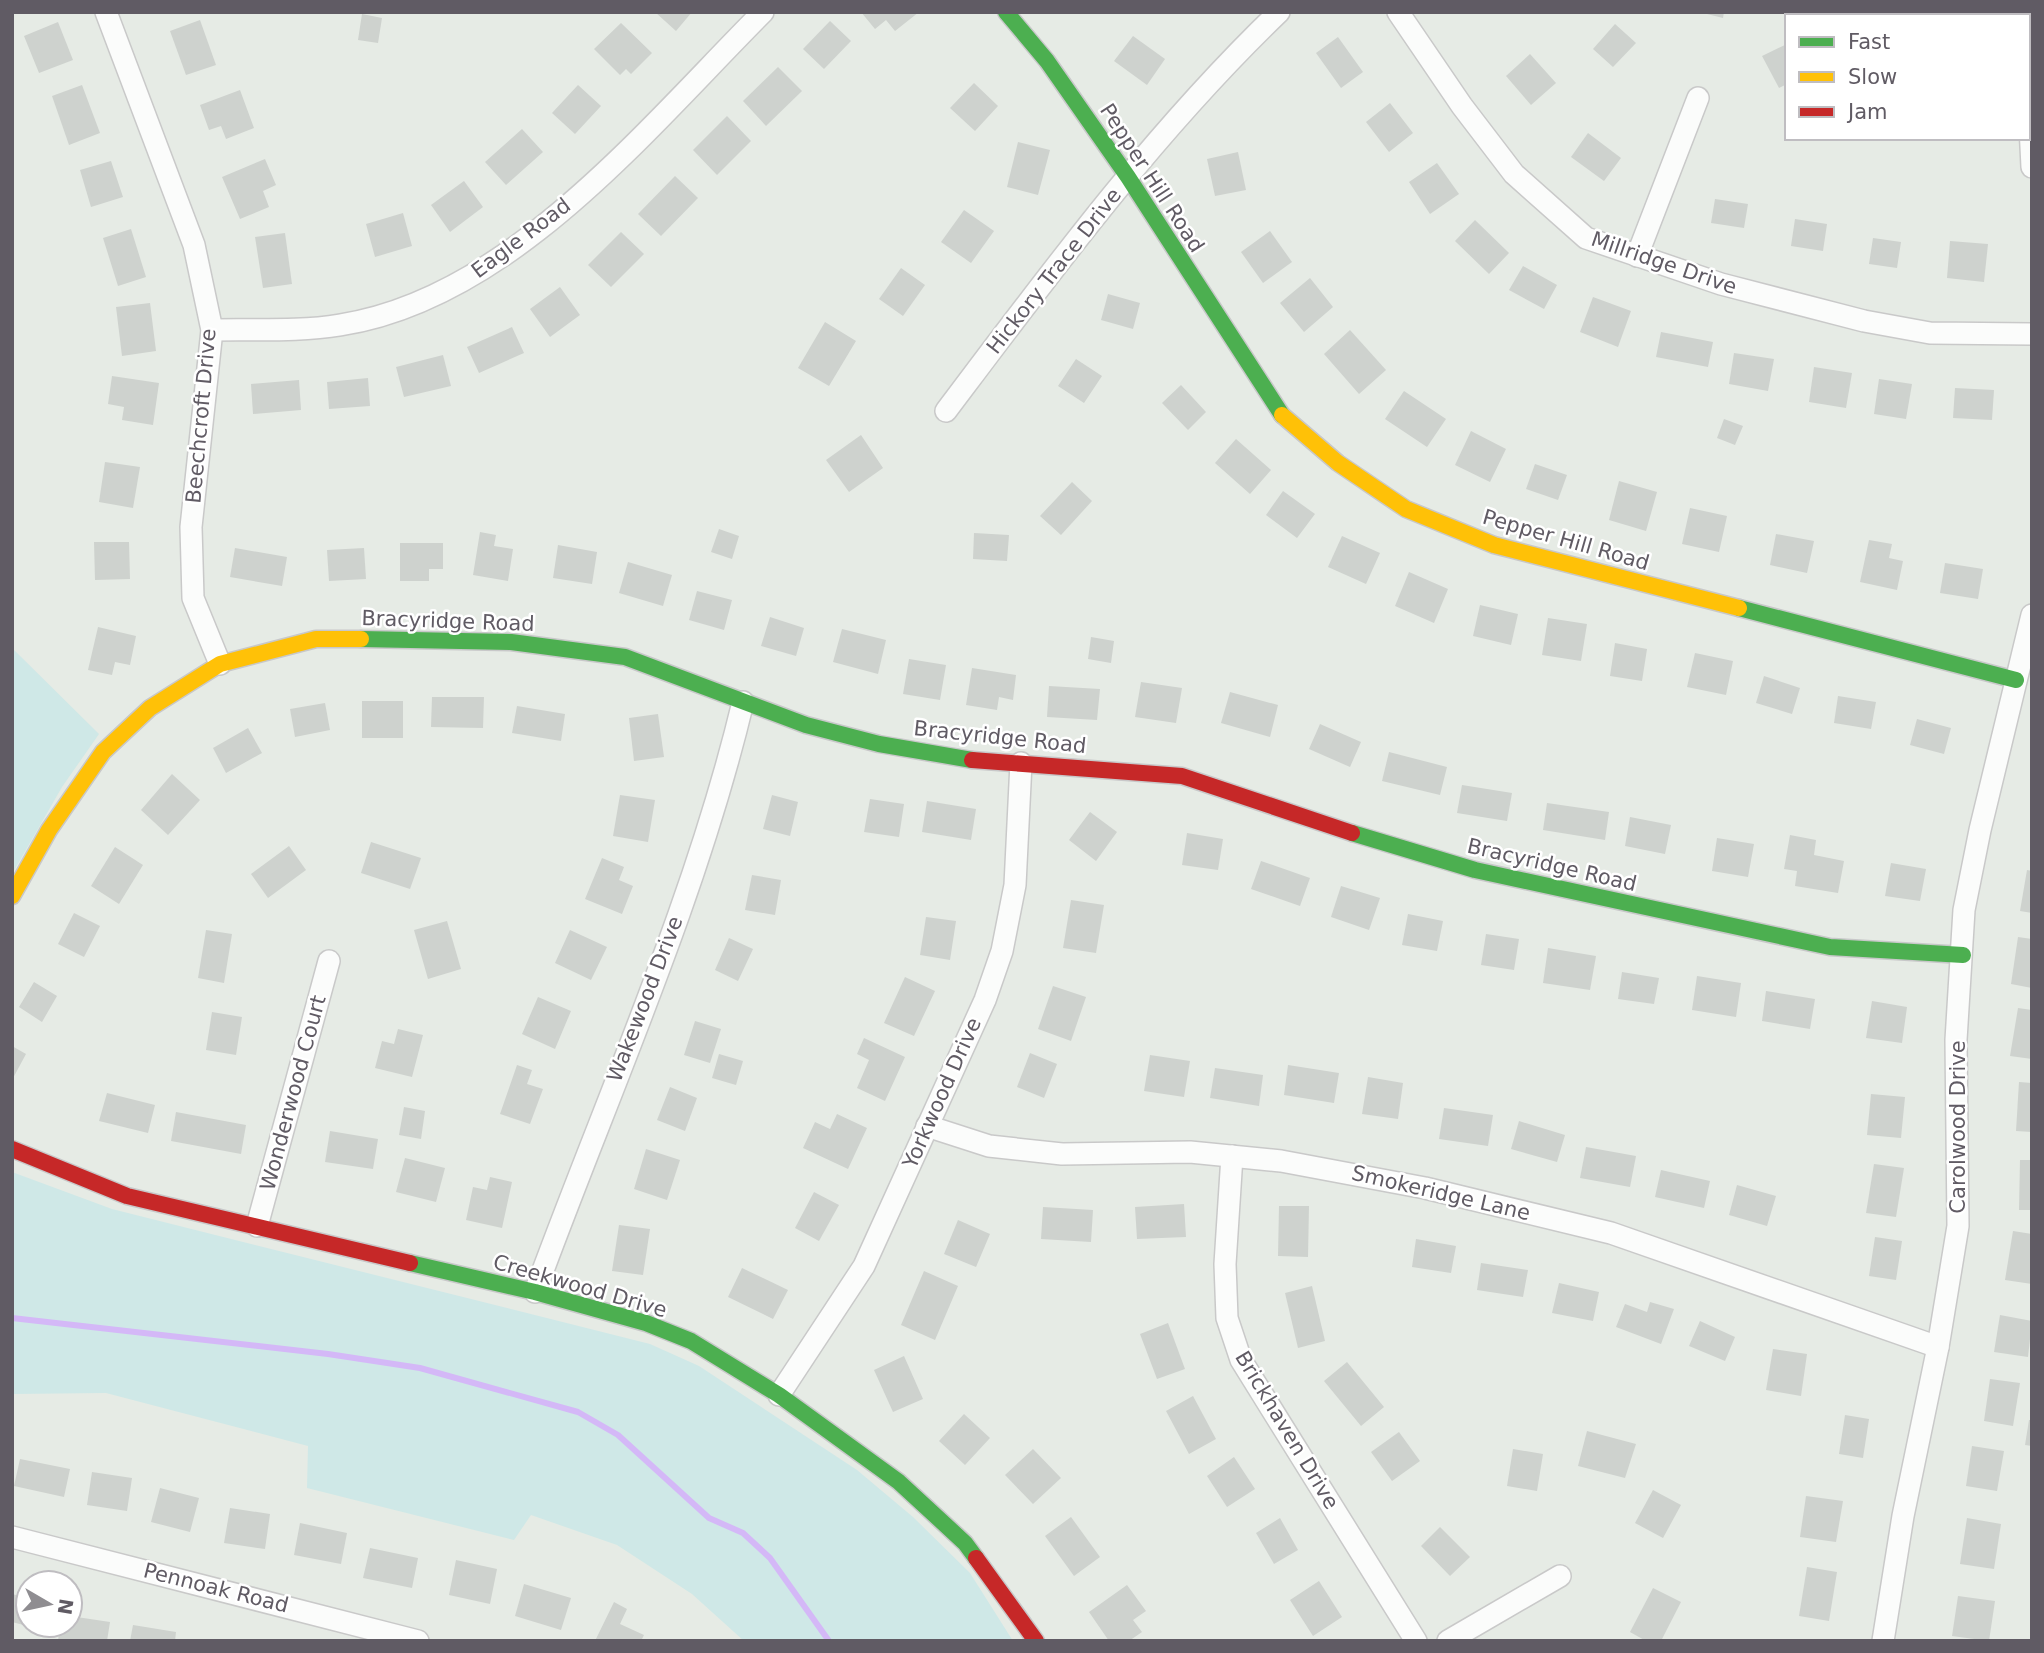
<svg xmlns="http://www.w3.org/2000/svg" width="2044" height="1653" viewBox="0 0 2044 1653" font-family="'DejaVu Sans',sans-serif">
  <style>
    .green { fill: #cfe8e7 }
    .lines { fill: none; stroke-linecap: round; stroke-linejoin: round }
    .stream { stroke: #d4b8f7; stroke-width: 6 }
    .building { fill: #ced2ce }
    .street-casing { stroke: #c9c9c9; stroke-width: 24 }
    .fast-casing { stroke: #c8c8c9; stroke-width: 19 }
    .slow-casing { stroke: #c8c8c9; stroke-width: 19 }
    .jam-casing { stroke: #c8c8c9; stroke-width: 19 }
    .street { stroke: #fbfcfb; stroke-width: 21 }
    .fast { stroke: #4caf50; stroke-width: 16 }
    .slow { stroke: #ffc107; stroke-width: 16 }
    .jam { stroke: #c62828; stroke-width: 16 }
    .labels { text-anchor: middle; stroke-width: 5; stroke-linejoin: round; paint-order: stroke }
    .street-label { font-size: 21px; fill: #605b64; stroke: #fff }
  </style>
  <rect width="100%" height="100%" fill="#e6ebe5"/>
  <g class="green">
    <polygon points="12,648 99,734 62,787 12,874"/>
    <polygon points="12,1172 112,1209 650,1344 699,1366 857,1470 913,1517 970,1573 1013,1641 744,1641 692,1594 617,1545 531,1515 514,1540 307,1488 308,1446 106,1393 12,1394"/>
  </g>
  <g class="lines">
    <polyline class="stream" points="12,1318 328,1354 420,1368 578,1412 618,1435 709,1518 743,1533 770,1558 829,1641"/>
  </g>
  <g class="building">
    <polygon points="655,12 692,12 676,31"/>
    <polygon points="861,12 919,12 895,31 886,20 875,29"/>
    <polygon points="1699,12 1724,12 1723,18"/>
    <polygon points="1941,12 1968,12 1969,16 1941,16"/>
    <polygon points="362,14 382,18 378,43 358,40"/>
    <polygon points="200,20 216,65 186,75 170,31"/>
    <polygon points="830,21 851,41 824,69 803,49"/>
    <polygon points="58,22 73,60 39,73 24,36"/>
    <polygon points="621,23 652,53 631,74 626,69 620,75 594,49"/>
    <polygon points="1615,24 1636,43 1613,67 1593,49"/>
    <polygon points="1133,36 1165,59 1147,85 1114,61"/>
    <polygon points="1338,37 1363,72 1341,88 1316,53"/>
    <polygon points="1787,44 1787,84 1779,88 1762,56"/>
    <polygon points="1530,54 1556,83 1531,105 1506,76"/>
    <polygon points="778,67 802,91 766,126 743,101"/>
    <polygon points="974,83 998,106 975,131 950,108"/>
    <polygon points="82,85 100,133 69,145 52,96"/>
    <polygon points="578,85 601,106 575,134 552,113"/>
    <polygon points="240,90 254,128 226,139 221,126 209,130 200,105"/>
    <polygon points="1390,103 1413,133 1389,152 1366,122"/>
    <polygon points="727,116 751,141 717,175 693,150"/>
    <polygon points="522,129 543,152 506,185 485,162"/>
    <polygon points="1588,133 1621,158 1604,181 1571,157"/>
    <polygon points="1018,142 1050,150 1038,195 1007,187"/>
    <polygon points="1238,152 1246,190 1215,196 1207,159"/>
    <polygon points="265,159 276,185 263,191 269,207 240,219 222,177"/>
    <polygon points="111,161 123,197 91,207 80,170"/>
    <polygon points="1437,163 1459,194 1430,214 1409,182"/>
    <polygon points="675,176 698,198 661,236 638,214"/>
    <polygon points="464,181 483,207 450,232 431,205"/>
    <polygon points="1715,199 1748,204 1744,228 1711,223"/>
    <polygon points="964,210 994,231 971,263 941,242"/>
    <polygon points="403,213 412,246 375,257 366,224"/>
    <polygon points="1795,219 1827,224 1823,251 1791,246"/>
    <polygon points="1475,220 1509,253 1489,274 1455,241"/>
    <polygon points="131,229 146,277 118,286 103,238"/>
    <polygon points="1270,231 1292,262 1263,283 1241,252"/>
    <polygon points="621,232 644,254 611,287 588,265"/>
    <polygon points="285,233 292,284 263,288 255,237"/>
    <polygon points="1873,238 1901,242 1897,268 1869,264"/>
    <polygon points="1950,241 1988,244 1984,282 1947,278"/>
    <polygon points="1523,266 1557,285 1544,309 1509,290"/>
    <polygon points="901,268 925,285 903,316 879,299"/>
    <polygon points="1310,278 1333,307 1304,332 1280,303"/>
    <polygon points="560,287 580,315 550,337 530,309"/>
    <polygon points="1108,294 1140,303 1133,329 1101,320"/>
    <polygon points="1593,297 1631,311 1618,347 1580,332"/>
    <polygon points="150,303 156,351 122,356 116,307"/>
    <polygon points="825,322 856,341 829,386 798,368"/>
    <polygon points="512,327 524,353 479,373 467,347"/>
    <polygon points="1350,330 1386,370 1359,394 1324,354"/>
    <polygon points="1661,332 1713,342 1708,367 1656,357"/>
    <polygon points="1734,353 1774,359 1768,391 1729,384"/>
    <polygon points="443,355 451,386 404,397 396,367"/>
    <polygon points="1076,359 1102,376 1084,403 1058,386"/>
    <polygon points="1814,367 1852,373 1846,408 1809,402"/>
    <polygon points="112,376 159,383 153,425 122,420 124,407 108,404"/>
    <polygon points="368,378 370,406 329,409 327,382"/>
    <polygon points="1879,379 1912,384 1906,419 1874,414"/>
    <polygon points="299,380 301,410 253,414 251,384"/>
    <polygon points="1181,385 1206,412 1188,430 1162,403"/>
    <polygon points="1955,388 1994,390 1992,420 1953,418"/>
    <polygon points="1404,391 1446,419 1427,447 1385,419"/>
    <polygon points="1724,419 1743,426 1735,445 1717,438"/>
    <polygon points="1471,431 1506,449 1490,482 1455,465"/>
    <polygon points="861,435 883,468 849,492 826,460"/>
    <polygon points="1236,439 1271,470 1250,494 1215,463"/>
    <polygon points="105,462 140,467 133,508 99,502"/>
    <polygon points="1535,464 1567,475 1558,500 1526,489"/>
    <polygon points="1619,481 1657,492 1646,531 1609,520"/>
    <polygon points="1072,482 1092,501 1061,535 1040,516"/>
    <polygon points="1283,491 1315,514 1297,538 1266,515"/>
    <polygon points="1690,508 1727,516 1719,552 1682,544"/>
    <polygon points="719,529 739,536 732,559 711,552"/>
    <polygon points="480,532 496,535 494,546 513,549 508,581 473,575"/>
    <polygon points="974,533 1009,535 1007,561 973,559"/>
    <polygon points="1776,534 1814,541 1807,573 1770,565"/>
    <polygon points="1342,536 1380,553 1366,584 1328,567"/>
    <polygon points="1869,540 1892,544 1889,558 1903,561 1897,590 1860,582"/>
    <polygon points="94,542 129,542 130,579 95,580"/>
    <polygon points="400,543 443,543 443,569 429,569 429,581 400,581"/>
    <polygon points="558,545 597,552 592,584 553,578"/>
    <polygon points="235,548 287,557 282,586 230,577"/>
    <polygon points="364,548 366,579 329,581 327,550"/>
    <polygon points="628,562 672,575 663,606 619,593"/>
    <polygon points="1945,563 1983,569 1978,599 1940,593"/>
    <polygon points="1409,572 1448,589 1434,623 1395,606"/>
    <polygon points="697,591 732,600 724,630 689,620"/>
    <polygon points="1480,605 1518,614 1511,645 1473,636"/>
    <polygon points="770,617 804,628 796,656 761,646"/>
    <polygon points="1548,618 1587,624 1581,661 1542,655"/>
    <polygon points="98,627 136,636 130,665 115,662 112,675 88,670"/>
    <polygon points="842,629 886,640 878,674 833,662"/>
    <polygon points="1091,637 1114,641 1111,663 1088,659"/>
    <polygon points="1615,643 1647,649 1642,681 1610,676"/>
    <polygon points="1695,653 1733,661 1726,695 1687,687"/>
    <polygon points="909,659 946,665 940,700 903,694"/>
    <polygon points="972,668 1016,675 1013,700 999,697 997,710 966,705"/>
    <polygon points="1764,676 1800,688 1792,714 1756,703"/>
    <polygon points="1141,682 1182,688 1176,723 1135,717"/>
    <polygon points="1049,686 1100,689 1097,720 1047,717"/>
    <polygon points="1230,692 1278,705 1270,737 1221,723"/>
    <polygon points="1838,696 1876,702 1871,729 1834,723"/>
    <polygon points="432,697 484,697 483,728 431,727"/>
    <rect x="362" y="701" width="41" height="37"/>
    <polygon points="325,703 330,730 295,737 290,709"/>
    <polygon points="517,706 565,714 561,741 512,733"/>
    <polygon points="658,714 664,757 634,761 629,718"/>
    <polygon points="1917,719 1951,728 1944,754 1910,745"/>
    <polygon points="1320,724 1361,742 1350,767 1309,749"/>
    <polygon points="248,728 262,753 226,773 213,748"/>
    <polygon points="1389,752 1447,767 1440,795 1382,781"/>
    <polygon points="172,774 200,800 168,835 141,810"/>
    <polygon points="1462,785 1512,793 1507,821 1457,813"/>
    <polygon points="620,795 655,800 648,842 613,836"/>
    <polygon points="772,795 798,802 790,836 763,829"/>
    <polygon points="870,799 904,804 899,837 864,832"/>
    <polygon points="927,801 976,809 971,840 922,832"/>
    <polygon points="1547,803 1609,812 1605,840 1543,830"/>
    <polygon points="1090,812 1117,832 1096,861 1069,840"/>
    <polygon points="1630,817 1671,825 1665,854 1625,846"/>
    <polygon points="1187,833 1223,839 1218,870 1182,865"/>
    <polygon points="1790,835 1816,840 1814,855 1844,861 1838,893 1795,886 1797,871 1784,869"/>
    <polygon points="1717,838 1754,844 1748,877 1712,871"/>
    <polygon points="371,842 421,858 410,889 361,873"/>
    <polygon points="289,846 306,870 268,898 251,874"/>
    <polygon points="115,847 143,865 119,904 91,886"/>
    <polygon points="602,858 624,867 619,880 633,886 622,914 585,899"/>
    <polygon points="1261,861 1310,878 1300,906 1251,889"/>
    <polygon points="1891,863 1926,869 1920,901 1885,896"/>
    <polygon points="2027,870 2032,871 2032,913 2020,911"/>
    <polygon points="752,875 781,880 775,915 745,910"/>
    <polygon points="1341,886 1380,898 1369,930 1331,917"/>
    <polygon points="1071,900 1104,905 1096,953 1063,948"/>
    <polygon points="74,913 100,926 84,957 58,944"/>
    <polygon points="1408,914 1443,921 1437,951 1402,945"/>
    <polygon points="926,917 956,921 950,960 920,955"/>
    <polygon points="447,921 461,969 428,979 414,930"/>
    <polygon points="206,930 232,934 224,983 198,978"/>
    <polygon points="570,930 607,947 591,980 555,963"/>
    <polygon points="1486,934 1519,939 1514,970 1481,965"/>
    <polygon points="2018,937 2032,939 2032,988 2011,984"/>
    <polygon points="729,938 753,949 738,981 715,970"/>
    <polygon points="1548,948 1596,956 1590,990 1543,983"/>
    <polygon points="1622,972 1659,978 1654,1004 1618,999"/>
    <polygon points="1697,976 1741,983 1736,1017 1692,1010"/>
    <polygon points="905,977 935,991 914,1036 884,1023"/>
    <polygon points="34,982 57,996 42,1022 19,1007"/>
    <polygon points="1053,986 1086,997 1071,1041 1038,1029"/>
    <polygon points="1766,991 1815,999 1810,1029 1762,1021"/>
    <polygon points="538,997 571,1011 555,1049 522,1034"/>
    <polygon points="1872,1001 1907,1007 1902,1043 1866,1038"/>
    <polygon points="2018,1008 2032,1010 2032,1059 2010,1056"/>
    <polygon points="212,1012 242,1017 236,1055 206,1050"/>
    <polygon points="695,1021 721,1029 710,1063 684,1055"/>
    <polygon points="398,1029 423,1035 412,1077 375,1068 382,1041 394,1044"/>
    <polygon points="864,1038 905,1057 885,1101 857,1088 869,1060 857,1054"/>
    <polygon points="12,1046 26,1054 12,1080"/>
    <polygon points="1030,1053 1057,1064 1044,1098 1017,1087"/>
    <polygon points="719,1054 743,1061 736,1085 712,1078"/>
    <polygon points="1150,1055 1190,1061 1184,1097 1144,1091"/>
    <polygon points="517,1065 532,1070 527,1084 543,1089 530,1124 500,1114"/>
    <polygon points="1288,1065 1339,1073 1334,1103 1284,1095"/>
    <polygon points="1215,1068 1263,1075 1259,1106 1210,1098"/>
    <polygon points="1368,1077 1403,1083 1398,1119 1362,1114"/>
    <polygon points="2019,1082 2032,1083 2032,1132 2016,1131"/>
    <polygon points="670,1087 697,1098 685,1131 657,1120"/>
    <polygon points="107,1093 155,1105 148,1133 99,1121"/>
    <polygon points="1871,1094 1905,1097 1901,1138 1867,1135"/>
    <polygon points="404,1107 425,1111 421,1139 399,1135"/>
    <polygon points="1444,1108 1493,1115 1488,1146 1439,1139"/>
    <polygon points="176,1112 246,1125 241,1154 171,1141"/>
    <polygon points="837,1114 867,1128 848,1169 803,1148 815,1122 830,1129"/>
    <polygon points="1519,1121 1565,1135 1557,1162 1511,1149"/>
    <polygon points="330,1131 378,1139 373,1169 325,1162"/>
    <polygon points="1586,1147 1636,1156 1630,1187 1580,1178"/>
    <polygon points="646,1149 680,1160 667,1200 634,1189"/>
    <polygon points="405,1158 445,1168 436,1202 396,1192"/>
    <polygon points="2020,1160 2032,1160 2032,1210 2019,1210"/>
    <polygon points="1874,1164 1904,1168 1896,1217 1866,1213"/>
    <polygon points="1661,1170 1710,1181 1704,1208 1655,1197"/>
    <polygon points="490,1177 512,1182 502,1228 466,1220 473,1187 487,1190"/>
    <polygon points="1737,1185 1776,1196 1767,1226 1729,1215"/>
    <polygon points="814,1192 839,1205 819,1241 795,1228"/>
    <polygon points="1184,1204 1186,1237 1137,1239 1135,1207"/>
    <polygon points="1279,1206 1309,1206 1308,1257 1278,1256"/>
    <polygon points="1043,1207 1093,1210 1091,1242 1041,1239"/>
    <polygon points="958,1220 990,1234 976,1267 944,1254"/>
    <polygon points="619,1225 650,1229 643,1275 612,1271"/>
    <polygon points="2013,1231 2032,1234 2032,1284 2005,1280"/>
    <polygon points="1875,1237 1902,1241 1896,1280 1869,1276"/>
    <polygon points="1416,1239 1456,1246 1451,1273 1412,1267"/>
    <polygon points="1481,1263 1528,1270 1523,1297 1477,1290"/>
    <polygon points="742,1268 788,1290 773,1319 728,1297"/>
    <polygon points="924,1271 958,1286 935,1340 901,1325"/>
    <polygon points="1559,1283 1599,1292 1593,1321 1552,1313"/>
    <polygon points="1312,1286 1325,1341 1298,1348 1285,1293"/>
    <polygon points="1650,1302 1674,1309 1661,1344 1616,1327 1625,1304 1647,1312"/>
    <polygon points="2000,1315 2032,1321 2028,1357 1994,1352"/>
    <polygon points="1700,1321 1735,1337 1725,1361 1689,1346"/>
    <polygon points="1168,1323 1185,1369 1157,1379 1140,1334"/>
    <polygon points="1773,1349 1807,1354 1801,1396 1766,1390"/>
    <polygon points="904,1356 923,1399 893,1412 874,1370"/>
    <polygon points="1347,1362 1384,1407 1361,1426 1324,1381"/>
    <polygon points="1990,1379 2020,1383 2013,1426 1984,1421"/>
    <polygon points="1193,1396 1216,1439 1189,1454 1166,1411"/>
    <polygon points="964,1414 990,1438 965,1465 939,1441"/>
    <polygon points="1845,1415 1869,1419 1863,1458 1839,1454"/>
    <polygon points="2029,1420 2032,1420 2032,1446 2025,1445"/>
    <polygon points="1587,1431 1636,1444 1625,1478 1578,1466"/>
    <polygon points="1399,1432 1420,1461 1392,1481 1371,1452"/>
    <polygon points="1972,1446 2004,1451 1997,1491 1966,1486"/>
    <polygon points="1033,1449 1061,1478 1033,1504 1005,1475"/>
    <polygon points="1513,1449 1543,1454 1537,1491 1507,1486"/>
    <polygon points="1234,1457 1255,1489 1227,1507 1207,1476"/>
    <polygon points="20,1459 70,1469 64,1497 14,1486"/>
    <polygon points="92,1472 132,1478 127,1511 87,1505"/>
    <polygon points="160,1488 199,1498 190,1532 151,1522"/>
    <polygon points="1653,1490 1681,1505 1663,1538 1635,1523"/>
    <polygon points="1806,1496 1843,1501 1836,1542 1800,1537"/>
    <polygon points="230,1508 270,1514 265,1549 224,1543"/>
    <polygon points="1071,1517 1100,1557 1074,1576 1045,1536"/>
    <polygon points="1280,1518 1298,1550 1274,1564 1256,1533"/>
    <polygon points="1967,1518 2001,1524 1994,1569 1960,1564"/>
    <polygon points="300,1523 347,1533 341,1564 294,1555"/>
    <polygon points="1440,1527 1470,1557 1450,1576 1421,1546"/>
    <polygon points="370,1548 418,1558 412,1588 363,1578"/>
    <polygon points="456,1560 497,1569 490,1604 449,1595"/>
    <polygon points="1807,1567 1837,1572 1829,1621 1799,1616"/>
    <polygon points="1319,1581 1342,1617 1313,1636 1290,1600"/>
    <polygon points="524,1584 571,1598 561,1630 515,1616"/>
    <polygon points="1127,1585 1146,1611 1133,1620 1142,1632 1129,1641 1109,1641 1089,1612"/>
    <polygon points="1653,1588 1681,1602 1661,1641 1646,1641 1630,1632"/>
    <polygon points="12,1594 28,1598 28,1625 40,1625 39,1629 12,1622"/>
    <polygon points="1958,1596 1995,1601 1989,1641 1952,1636"/>
    <polygon points="614,1602 627,1609 620,1624 644,1635 641,1641 595,1641"/>
    <polygon points="70,1616 110,1622 107,1641 58,1641 60,1625 70,1625"/>
    <polygon points="133,1625 176,1632 175,1641 130,1641"/>
  </g>
  <g class="lines">
    <g class="street-casing">
      <g id="street">
        <polyline points="106,12 194,245 212,330 191,527 193,598 220,664"/>
        <polyline points="1398,12 1462,106 1514,174 1586,238 1721,284 1864,321 1930,333 2032,334"/>
        <polyline points="2025,12 2025,16"/>
        <polyline points="2028,86 2032,167"/>
        <polyline points="1637,256 1698,98"/>
        <path d="M 212,330 C 254,329 299,332 340,325 C 510,299 647,128 763,12"/>
        <path d="M 946,411 C 1050,273 1154,132 1279,12"/>
        <polyline points="927,1126 989,1146 1062,1154 1190,1152 1281,1161 1425,1188 1611,1233 1938,1347"/>
        <polyline points="1232,1156 1225,1264 1227,1318 1241,1360 1416,1641"/>
        <polyline points="257,1226 329,961"/>
        <path d="M 535,1292 C 606,1098 695,903 743,702"/>
        <polyline points="779,1395 864,1266 985,1000 1002,951 1015,885 1021,763"/>
        <polyline points="12,1537 418,1641"/>
        <polyline points="1448,1641 1560,1576"/>
        <polyline points="1883,1641 1903,1516 1938,1347 1958,1226 1956,1040 1964,910 1980,830 2032,615"/>
      </g>
    </g>
    <g class="fast-casing">
      <g id="fast">
        <polyline points="1006,12 1047,61 1128,177 1282,415"/>
        <polyline points="1739,608 2016,680"/>
        <polyline points="361,639 511,642 625,657 806,725 879,744 972,760"/>
        <polyline points="1352,833 1475,870 1830,947 1963,955"/>
        <polyline points="410,1263 535,1292 646,1323 691,1341 779,1395 899,1482 965,1543 976,1558"/>
      </g>
    </g>
    <g class="slow-casing">
      <g id="slow">
        <polyline points="1282,415 1338,463 1406,509 1494,545 1739,608"/>
        <polyline points="12,896 49,830 103,752 150,708 220,664 316,639 361,639"/>
      </g>
    </g>
    <g class="jam-casing">
      <g id="jam">
        <polyline points="972,760 1182,776 1352,833"/>
        <polyline points="12,1149 127,1196 410,1263"/>
        <polyline points="976,1558 1036,1641"/>
      </g>
    </g>
    <use href="#street" class="street"/>
    <use href="#fast" class="fast"/>
    <use href="#slow" class="slow"/>
    <use href="#jam" class="jam"/>
  </g>
  <g class="labels">
    <g class="street-label">
      <text transform="translate(1152 178) rotate(57)" y="7">Pepper Hill Road</text>
      <text transform="translate(521 238) rotate(-37)" y="7">Eagle Road</text>
      <text transform="translate(1664 263) rotate(19)" y="7">Millridge Drive</text>
      <text transform="translate(1054 271) rotate(-52)" y="7">Hickory Trace Drive</text>
      <text transform="translate(201 416) rotate(-85)" y="7">Beechcroft Drive</text>
      <text transform="translate(1566 540) rotate(16)" y="7">Pepper Hill Road</text>
      <text transform="translate(448 621) rotate(2)" y="7">Bracyridge Road</text>
      <text transform="translate(1000 737) rotate(6)" y="7">Bracyridge Road</text>
      <text transform="translate(1552 865) rotate(13)" y="7">Bracyridge Road</text>
      <text transform="translate(645 999) rotate(-69)" y="7">Wakewood Drive</text>
      <text transform="translate(293 1093) rotate(-75)" y="7">Wonderwood Court</text>
      <text transform="translate(942 1093) rotate(-66)" y="7">Yorkwood Drive</text>
      <text transform="translate(1958 1127) rotate(-90)" y="7">Carolwood Drive</text>
      <text transform="translate(1441 1193) rotate(13)" y="7">Smokeridge Lane</text>
      <text transform="translate(580 1286) rotate(16)" y="7">Creekwood Drive</text>
      <text transform="translate(1287 1430) rotate(59)" y="7">Brickhaven Drive</text>
      <text transform="translate(216 1588) rotate(14)" y="7">Pennoak Road</text>
    </g>
  </g>
  <rect width="2044" height="1653" fill="none" stroke="#605b64" stroke-width="28"/>
  <rect x="1785" y="14" width="245" height="126" fill="#ffffff" stroke="#bfbdc1" stroke-width="2"/>
  <rect x="1799" y="37" width="35" height="10" fill="#4caf50" stroke="#bfbdc1" stroke-width="2"/>
  <text x="1848" y="49" font-size="21" fill="#605b64">Fast</text>
  <rect x="1799" y="72" width="35" height="10" fill="#ffc107" stroke="#bfbdc1" stroke-width="2"/>
  <text x="1848" y="84" font-size="21" fill="#605b64">Slow</text>
  <rect x="1799" y="107" width="35" height="10" fill="#c62828" stroke="#bfbdc1" stroke-width="2"/>
  <text x="1848" y="119" font-size="21" fill="#605b64">Jam</text>
  <g transform="translate(49 1604) rotate(99)"><circle r="33" fill="#ffffff" stroke="#bfbdc1" stroke-width="2"/>
  <path d="M0-5L12 26L0 18L-12 26Z" fill="#8f8d91"/>
  <text y="-10" font-size="19" font-weight="bold" text-anchor="middle" fill="#605b64">N</text>
  </g>
</svg>
